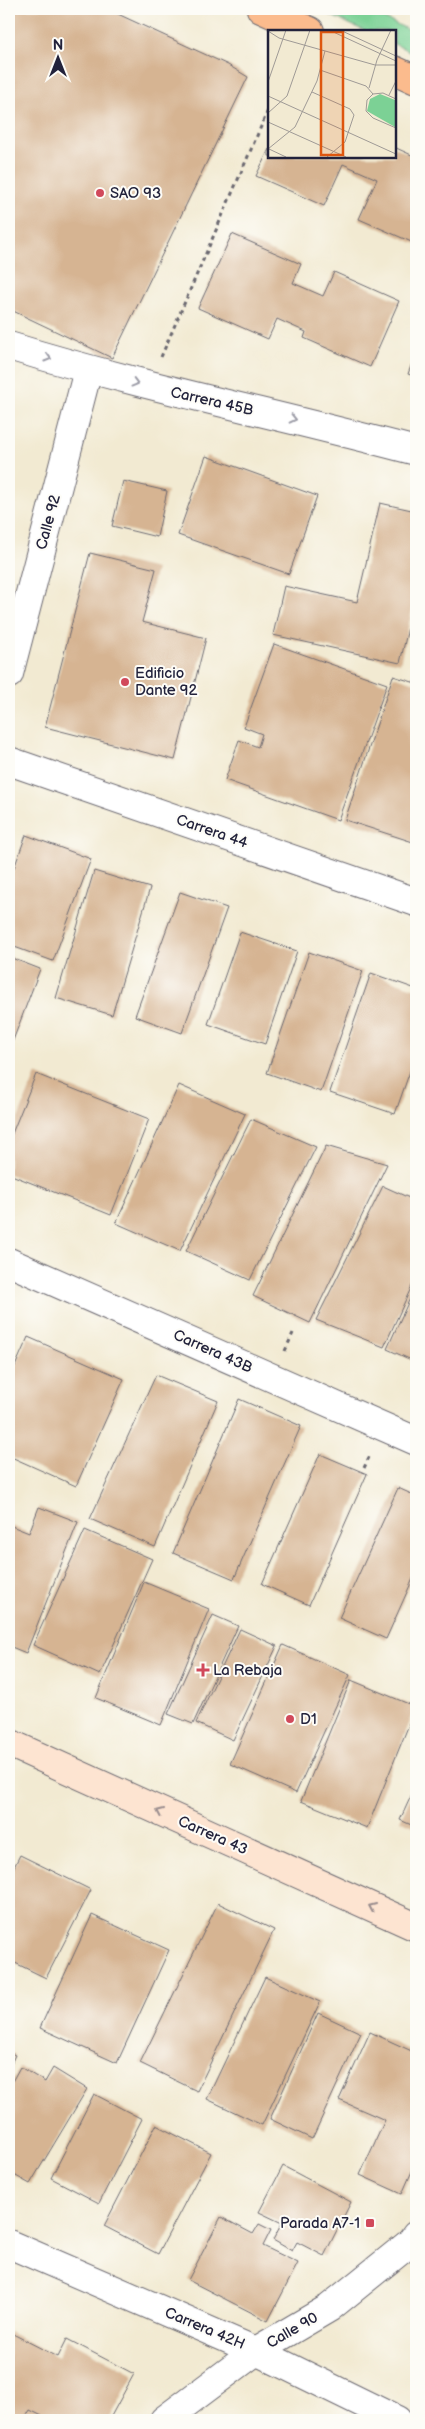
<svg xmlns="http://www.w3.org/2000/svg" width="425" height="2429" viewBox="0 0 425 2429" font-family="'Balsamiq Sans',sans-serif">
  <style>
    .green { fill: #7cd195; stroke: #4f7a68 }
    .building { fill: #d6b492 }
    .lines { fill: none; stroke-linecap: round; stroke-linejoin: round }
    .street-casing { stroke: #6b6870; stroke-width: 30 }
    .secondary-casing { stroke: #6b6870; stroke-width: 30 }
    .primary-casing { stroke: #6b6870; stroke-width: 30 }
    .path { stroke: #6b6870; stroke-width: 3; stroke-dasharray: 4 4; stroke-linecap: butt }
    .street { stroke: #fff; stroke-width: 28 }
    .secondary { stroke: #fde4d1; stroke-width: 28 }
    .primary { stroke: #fbbb8d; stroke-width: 28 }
    .oneway { stroke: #9c9ca7 }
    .oneway2 { stroke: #9a8d8e }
    .poi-dot { fill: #d1495b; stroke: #fdfcf7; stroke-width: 2 }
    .labels { text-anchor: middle; stroke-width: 4; stroke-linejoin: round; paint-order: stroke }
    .poi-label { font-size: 15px; fill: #22223b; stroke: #fdfcf7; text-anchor: start }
    .street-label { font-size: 15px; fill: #22223b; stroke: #fdfcf7 }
    .inset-road { fill: none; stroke: #9f9a96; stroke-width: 1 }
    .view { fill: #de560e; fill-opacity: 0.15; stroke: #de560e; stroke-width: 2.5 }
    .inset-edge { fill: none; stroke: #22223b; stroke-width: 2.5 }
  </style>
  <rect width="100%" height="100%" fill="#fdfcf7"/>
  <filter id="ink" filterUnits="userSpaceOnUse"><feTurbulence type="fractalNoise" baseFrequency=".02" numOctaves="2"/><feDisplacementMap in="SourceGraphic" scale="10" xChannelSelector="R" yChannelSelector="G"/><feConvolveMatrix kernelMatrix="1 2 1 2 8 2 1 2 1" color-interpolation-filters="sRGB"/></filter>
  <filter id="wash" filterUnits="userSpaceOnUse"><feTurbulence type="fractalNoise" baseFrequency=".0096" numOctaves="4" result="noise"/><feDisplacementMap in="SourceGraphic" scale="20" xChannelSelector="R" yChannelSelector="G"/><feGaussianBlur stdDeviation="1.12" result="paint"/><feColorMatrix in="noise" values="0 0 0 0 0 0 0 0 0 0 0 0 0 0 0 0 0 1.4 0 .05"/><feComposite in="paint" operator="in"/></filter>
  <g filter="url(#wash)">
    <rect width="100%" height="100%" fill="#f2ead2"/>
    <polygon class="green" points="327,9 363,9 416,33 416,54 394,44 394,31 365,31 325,13"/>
    <g id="blocks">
      <g class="building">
        <polygon points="9,9 107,9 228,65 248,77 112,358 9,309"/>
        <polygon points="394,147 416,157 416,244 359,219 377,179 343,164 324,206 256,176 269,149 269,156 394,156"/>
        <polygon points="232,234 301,264 293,283 323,296 334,272 399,301 370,367 304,338 306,332 277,319 268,339 198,308"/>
        <polygon points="416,352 416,377 408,374"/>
        <polygon points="206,456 317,496 289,574 178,535"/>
        <polygon points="123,481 167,491 157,537 112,526"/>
        <polygon points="380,503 416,511 416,593 400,663 273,635 284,586 357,602"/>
        <polygon points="90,553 156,569 142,622 206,638 175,760 45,727"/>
        <polygon points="274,644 387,684 338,820 225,780 239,740 258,747 262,734 244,727"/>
        <polygon points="393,676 416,683 416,843 345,820"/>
        <polygon points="26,835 91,859 53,961 9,945 9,882"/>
        <polygon points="94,871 150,888 112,1015 56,998"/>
        <polygon points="180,892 227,908 182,1033 135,1016"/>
        <polygon points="240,932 297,951 265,1044 208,1024"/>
        <polygon points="309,952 363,971 321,1092 267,1073"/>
        <polygon points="9,957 40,969 9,1051"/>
        <polygon points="371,973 416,989 416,1054 395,1114 330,1092"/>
        <polygon points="36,1074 149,1119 111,1215 9,1174 9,1141"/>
        <polygon points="179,1085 245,1114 180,1251 116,1223"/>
        <polygon points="251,1119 316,1147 250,1280 186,1251"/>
        <polygon points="326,1146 387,1164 310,1323 253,1296"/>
        <polygon points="383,1186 416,1201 416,1277 384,1347 316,1320"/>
        <polygon points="416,1285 416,1362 387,1349"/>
        <polygon points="28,1337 124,1379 76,1486 9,1456 9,1380"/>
        <polygon points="156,1375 218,1401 155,1547 90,1519"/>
        <polygon points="239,1399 301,1426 234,1579 173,1553"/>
        <polygon points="320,1454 367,1474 309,1605 262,1584"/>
        <polygon points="398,1488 416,1496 416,1572 386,1639 339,1618"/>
        <polygon points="39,1507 78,1522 26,1653 9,1646 9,1525 29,1533"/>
        <polygon points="85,1530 152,1559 100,1675 33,1645"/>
        <polygon points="144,1582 209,1609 161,1725 96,1698"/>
        <polygon points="213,1615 238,1626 193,1724 168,1714"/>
        <polygon points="240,1629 277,1646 233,1740 196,1723"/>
        <polygon points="283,1645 350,1675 296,1793 230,1764"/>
        <polygon points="351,1680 416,1707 367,1828 301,1801"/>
        <polygon points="416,1785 416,1827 400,1820"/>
        <polygon points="20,1855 91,1890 46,1978 9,1960 9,1877"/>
        <polygon points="218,1903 274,1930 197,2091 140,2063"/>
        <polygon points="92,1915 169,1950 117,2063 40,2028"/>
        <polygon points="265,1977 320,2002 262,2125 207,2099"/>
        <polygon points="318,2013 361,2033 312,2139 270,2119"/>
        <polygon points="370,2032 416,2053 416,2162 402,2194 360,2175 385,2120 339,2100"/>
        <polygon points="9,2052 15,2055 9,2068"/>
        <polygon points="20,2067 45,2082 53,2068 87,2089 30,2184 9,2172 9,2087"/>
        <polygon points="94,2094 142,2119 99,2203 51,2178"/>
        <polygon points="156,2125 211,2153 158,2254 104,2226"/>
        <polygon points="283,2166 351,2202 324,2256 297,2242 292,2251 273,2240 282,2223 259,2212"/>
        <polygon points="221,2217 253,2234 259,2224 271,2230 263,2246 298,2263 268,2321 188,2280"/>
        <polygon points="9,2332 58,2357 67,2339 134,2374 109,2420 50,2420 30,2410 24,2420 9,2420"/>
      </g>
    </g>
  </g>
  <g filter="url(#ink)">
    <use href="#blocks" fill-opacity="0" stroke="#6b6870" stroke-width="1"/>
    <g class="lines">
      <g class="street-casing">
        <g id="street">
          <path d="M 9,346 C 143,387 281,415 416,451"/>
          <polyline points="9,674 88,370"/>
          <polyline points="9,761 416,902"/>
          <polyline points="9,1262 416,1441"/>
          <polyline points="9,2244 256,2351 397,2420"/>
          <polyline points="164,2420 256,2351 329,2308 411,2242 416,2235"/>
        </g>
      </g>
      <g class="secondary-casing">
        <polyline id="secondary" points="9,1743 416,1927"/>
      </g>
      <g class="primary-casing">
        <g id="primary">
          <polyline points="261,9 310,31"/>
          <polyline points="394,70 416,80"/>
        </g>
      </g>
      <g class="path">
        <polyline points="161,357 269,108"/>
        <polyline points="285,1351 293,1333"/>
        <polyline points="364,1468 370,1455"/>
      </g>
      <use href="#street" class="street"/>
      <use href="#secondary" class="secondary"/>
      <use href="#primary" class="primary"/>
    </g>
    <defs><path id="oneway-chevron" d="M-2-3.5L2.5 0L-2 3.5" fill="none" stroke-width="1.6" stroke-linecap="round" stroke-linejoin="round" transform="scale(1.25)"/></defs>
    <g class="oneway">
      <use href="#oneway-chevron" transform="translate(48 358) rotate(17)"/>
      <use href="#oneway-chevron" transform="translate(135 383) rotate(15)"/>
      <use href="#oneway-chevron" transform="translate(293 419) rotate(13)"/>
    </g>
    <g class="oneway2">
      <use href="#oneway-chevron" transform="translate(160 1812) rotate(-156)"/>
      <use href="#oneway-chevron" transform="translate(372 1907) rotate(-156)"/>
    </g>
  </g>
  <g class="poi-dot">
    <circle cx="100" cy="193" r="5"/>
    <circle cx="125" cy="682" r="5"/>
    <path d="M200.5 1662.5h5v5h5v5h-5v5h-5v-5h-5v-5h5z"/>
    <circle cx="290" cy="1719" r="5"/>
    <rect x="365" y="2218" width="10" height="10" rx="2.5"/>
  </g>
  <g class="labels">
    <g class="poi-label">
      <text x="110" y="198">SAO 93</text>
      <text x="135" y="678">Edificio<tspan x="135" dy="17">Dante 92</tspan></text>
      <text x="213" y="1675">La Rebaja</text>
      <text x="300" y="1724">D1</text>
      <text x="360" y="2228" text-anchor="end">Parada A7-1</text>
    </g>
    <g class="street-label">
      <text transform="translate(212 401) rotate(13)" y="5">Carrera 45B</text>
      <text transform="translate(48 522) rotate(-75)" y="5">Calle 92</text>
      <text transform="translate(212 831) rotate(19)" y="5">Carrera 44</text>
      <text transform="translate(213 1351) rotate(24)" y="5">Carrera 43B</text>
      <text transform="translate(213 1835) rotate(24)" y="5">Carrera 43</text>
      <text transform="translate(205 2328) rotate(23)" y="5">Carrera 42H</text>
      <text transform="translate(292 2330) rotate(-30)" y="5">Calle 90</text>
    </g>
  </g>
  <g transform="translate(268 30)">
    <rect width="128" height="128" fill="#f2ead2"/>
    <path d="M 112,64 L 127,70 L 127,97 L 99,81 L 102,69 Z" fill="#7cd195"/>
    <path class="inset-road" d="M 61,0 L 128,31M 72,0 L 128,26M 0,1 L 11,8 L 107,35 L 128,35M 52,40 L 98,56 L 105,64M 0,52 L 18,0M 101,58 L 109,30 L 123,0M 44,62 L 82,79 L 86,85M 105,64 L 115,63 L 128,69M 121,65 L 128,51M 0,66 L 128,124M 98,81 L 105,88 L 128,98M 98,81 L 99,70 L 105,64M 0,83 L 19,66 L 42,0M 0,92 L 78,127M 0,119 L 27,97 L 49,51 L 57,21M 1,119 L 18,127M 59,127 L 77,112 L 86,85"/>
    <path class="view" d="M 53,2 L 75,2 L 75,125 L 53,125 Z"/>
    <rect width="128" height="128" class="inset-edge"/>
  </g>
  <rect width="425" height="2429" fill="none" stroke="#fdfcf7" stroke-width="30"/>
  <g transform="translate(58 58)" stroke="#fdfcf7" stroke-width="4" paint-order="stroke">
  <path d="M0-4L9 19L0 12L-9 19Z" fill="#22223b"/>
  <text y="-8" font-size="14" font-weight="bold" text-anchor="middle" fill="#22223b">N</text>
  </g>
</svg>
